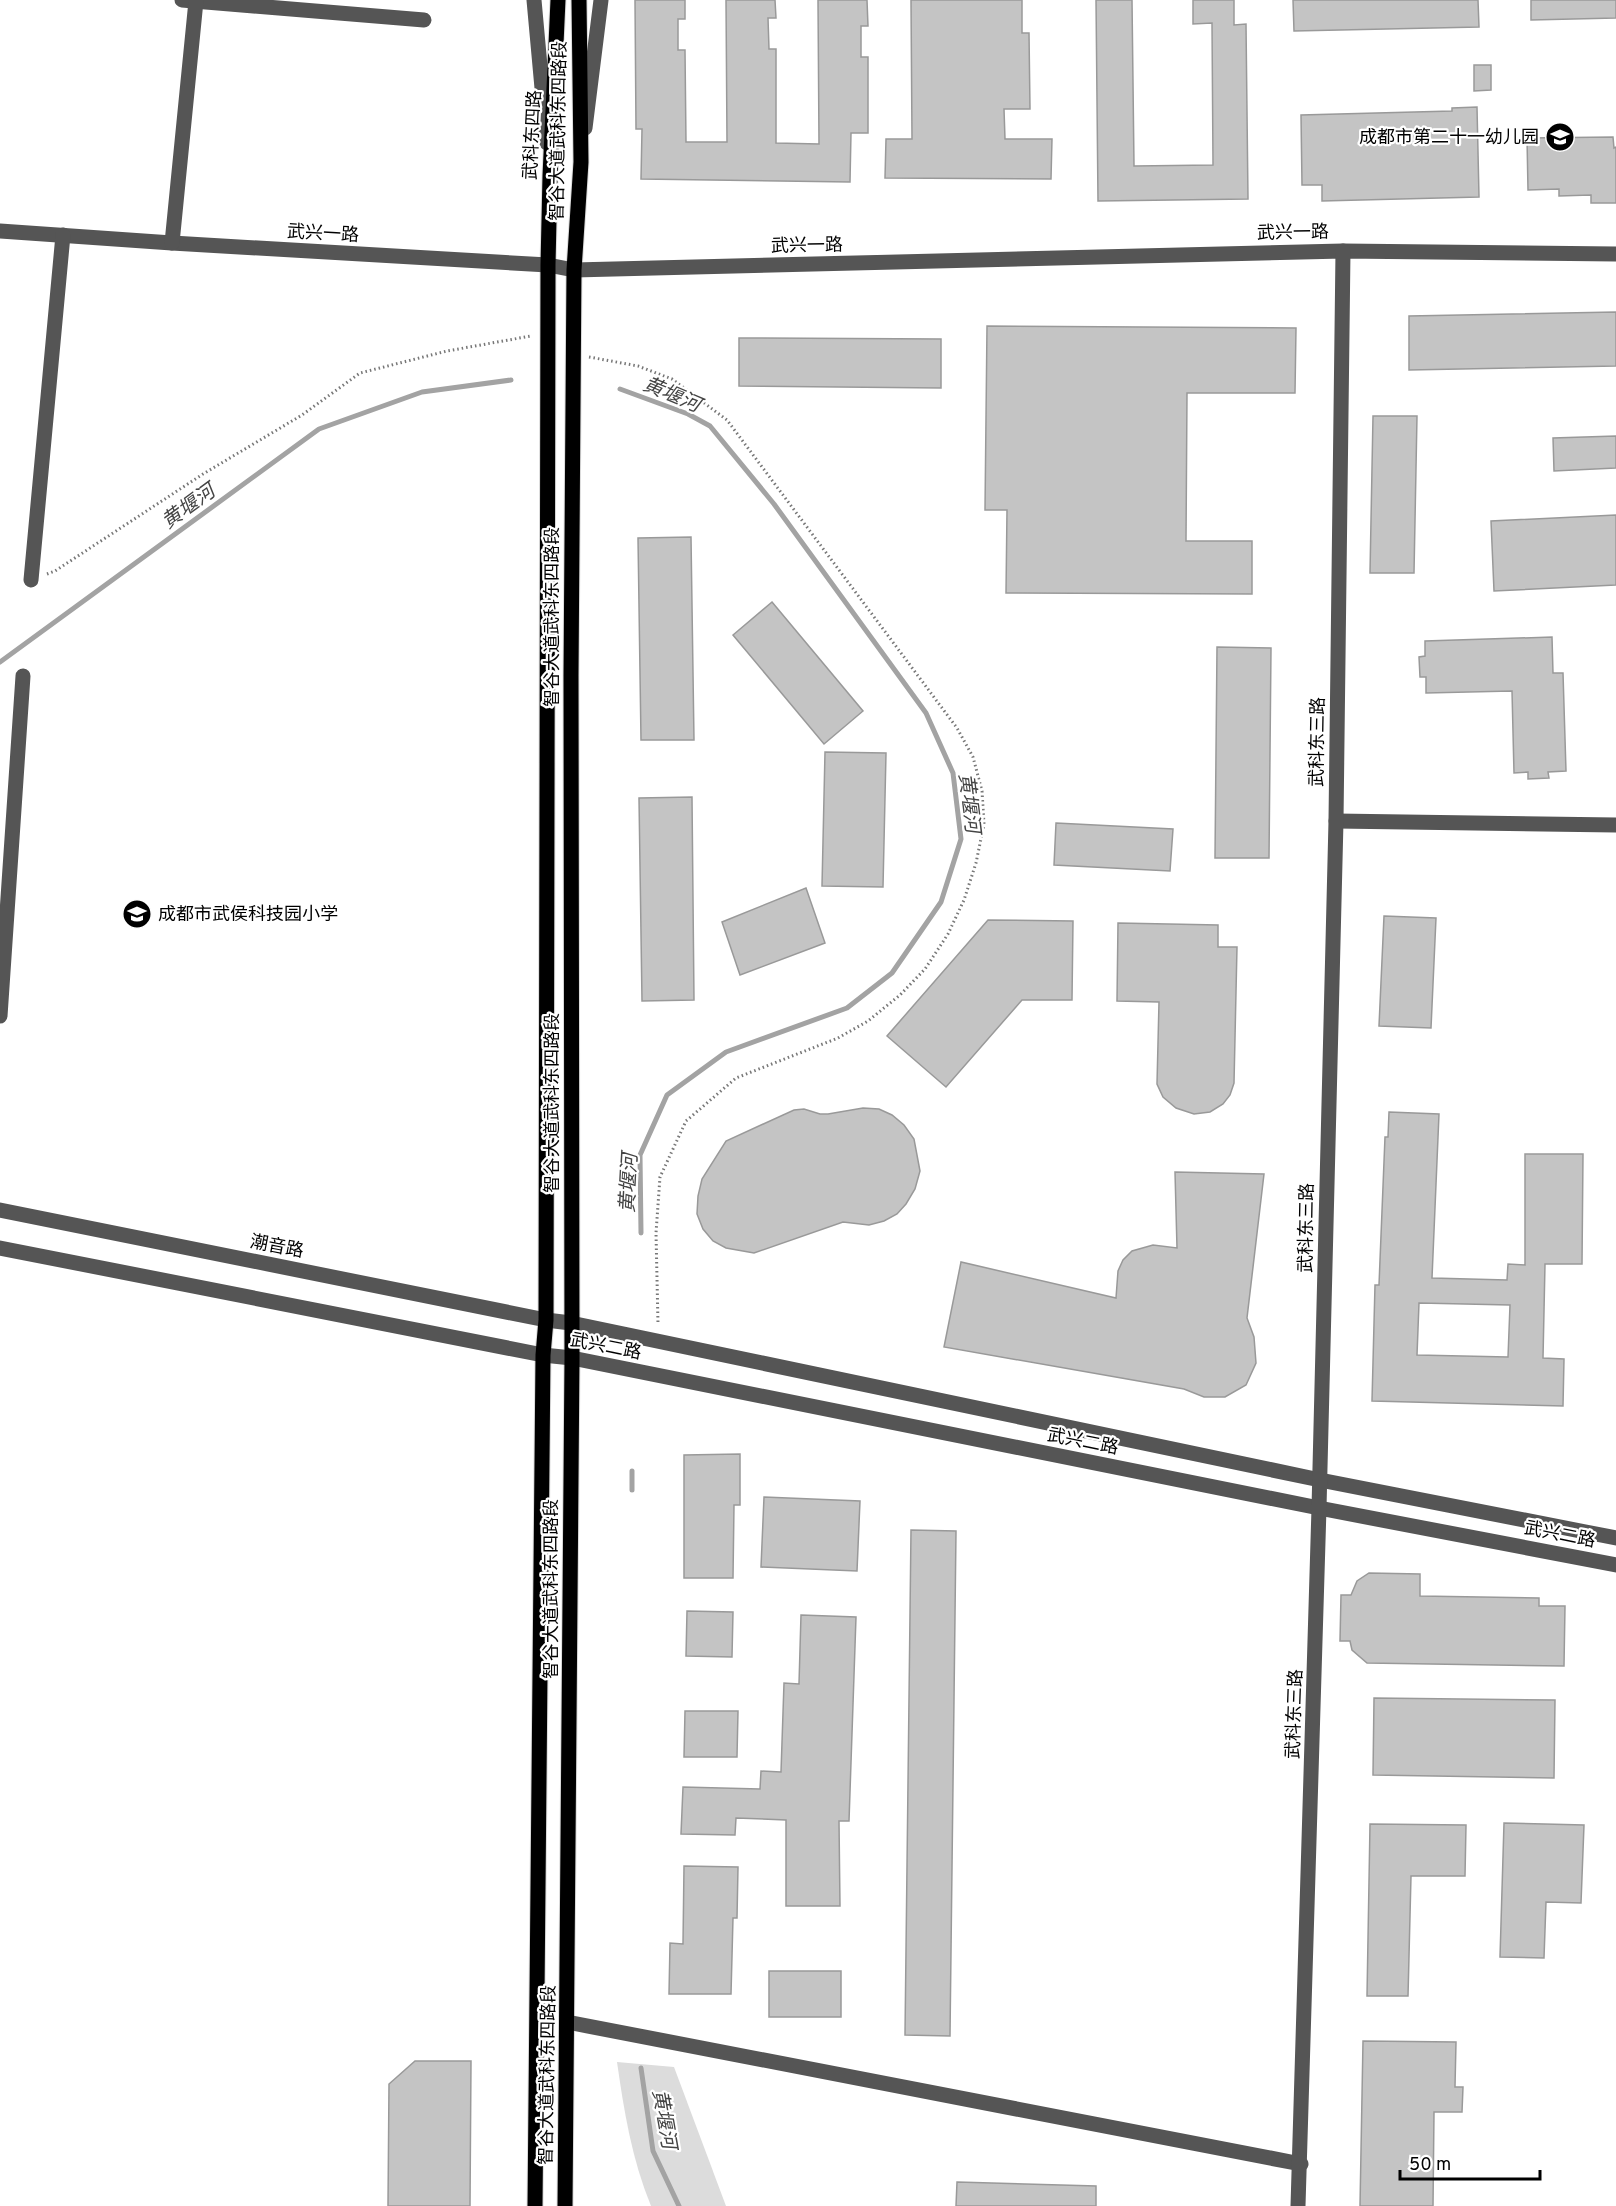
<svg xmlns="http://www.w3.org/2000/svg" width="1616" height="2206" viewBox="0 0 1616 2206" font-family="Overpass,'Noto Sans SC',sans-serif">
  <style>
    .green { fill: #dcdcdc }
    .lines { fill: none; stroke-linecap: round; stroke-linejoin: round }
    .stream { stroke: #a3a3a3; stroke-width: 5 }
    .building { fill: #c4c4c4; stroke: #999; stroke-width: 1.5; fill-rule: evenodd }
    .major-casing { stroke: #dbdbdb; stroke-width: 17 }
    .path { stroke: #777; stroke-width: 3; stroke-dasharray: 1.5 3; stroke-linecap: butt }
    .minor { stroke: #555; stroke-width: 15 }
    .major { stroke: #000; stroke-width: 15 }
    .labels { text-anchor: middle; stroke-width: 4.5; stroke-linejoin: round; paint-order: stroke }
    .street-label { font-size: 18px; fill: #000; stroke: #fff }
    .poi-label { font-size: 18px; fill: #000; stroke: #fff; text-anchor: end }
    .water-label { font-size: 20px; font-style: italic; fill: #444; stroke: #fff }
  </style>
  <rect width="100%" height="100%" fill="#fff"/>
  <path class="green" d="M 617,2062 L 674,2067 L 726,2206 L 651,2206 C 632,2160 624,2111 617,2062 Z"/>
  <g class="lines">
    <g class="stream">
      <polyline points="620,389 688,414 710,426 774,504 926,713 953,773 961,839 941,902 892,973 847,1008 726,1052 667,1095 640,1155 641,1233"/>
      <polyline points="0,662 319,429 422,392 511,380"/>
      <polyline points="632,1471 632,1490"/>
      <polyline points="641,2068 653,2151 679,2206"/>
    </g>
  </g>
  <g class="building">
    <polygon points="635,0 685,0 685,19 678,19 678,50 685,50 686,142 727,142 726,0 775,0 776,18 768,18 769,49 776,49 776,143 819,144 818,0 867,0 868,26 861,26 861,57 868,57 868,133 851,133 850,182 641,179 642,129 636,129"/>
    <polygon points="911,0 1022,0 1022,33 1029,33 1030,109 1004,109 1005,139 1052,139 1051,179 885,178 886,139 912,139"/>
    <polygon points="1096,0 1132,0 1134,166 1213,165 1212,23 1193,24 1193,0 1234,0 1234,25 1246,24 1248,199 1098,201"/>
    <polygon points="1293,0 1478,0 1479,27 1294,31"/>
    <polygon points="1531,0 1616,0 1616,18 1531,20"/>
    <polygon points="1474,65 1491,65 1491,90 1474,91"/>
    <polygon points="1477,107 1479,197 1322,201 1322,185 1302,185 1301,115 1452,111 1452,108"/>
    <polygon points="1613,137 1614,148 1616,147 1616,203 1591,203 1591,195 1559,196 1559,189 1528,190 1527,138"/>
    <polygon points="1616,312 1616,366 1409,370 1409,316"/>
    <polygon points="987,326 1296,328 1295,393 1187,393 1186,541 1252,541 1252,594 1006,593 1007,510 985,510"/>
    <polygon points="739,338 941,339 941,388 739,386"/>
    <polygon points="1373,416 1417,416 1414,573 1370,573"/>
    <polygon points="1616,436 1616,468 1554,471 1553,438"/>
    <polygon points="1616,515 1616,585 1494,591 1491,521"/>
    <polygon points="691,537 694,740 641,740 638,538"/>
    <polygon points="772,602 863,711 824,744 733,635"/>
    <polygon points="1552,637 1553,673 1563,673 1566,771 1548,772 1549,778 1528,779 1528,772 1514,773 1512,691 1426,693 1426,677 1420,677 1419,657 1425,656 1425,641"/>
    <polygon points="1217,647 1271,648 1269,858 1215,858"/>
    <polygon points="825,752 886,753 883,887 822,886"/>
    <polygon points="692,797 694,1000 642,1001 639,798"/>
    <polygon points="1056,823 1173,829 1170,871 1054,865"/>
    <polygon points="806,888 825,943 740,975 722,922"/>
    <polygon points="1384,916 1436,918 1431,1028 1379,1026"/>
    <polygon points="988,920 1073,921 1072,1000 1022,1000 946,1087 887,1036"/>
    <polygon points="1118,923 1218,925 1218,947 1237,947 1234,1083 1230,1095 1223,1104 1210,1112 1194,1114 1176,1108 1163,1097 1157,1084 1159,1002 1117,1001"/>
    <polygon points="863,1108 879,1109 892,1115 904,1125 914,1139 920,1171 915,1189 906,1204 897,1214 884,1221 869,1225 843,1222 754,1253 726,1248 713,1241 703,1229 697,1214 698,1196 702,1179 726,1141 794,1110 804,1109 820,1114 828,1114"/>
    <path d="M 1389,1112 L 1439,1114 L 1432,1278 L 1507,1280 L 1508,1264 L 1525,1265 L 1525,1154 L 1583,1154 L 1582,1264 L 1545,1264 L 1543,1358 L 1564,1359 L 1563,1406 L 1372,1401 L 1375,1285 L 1379,1285 L 1385,1137 L 1388,1137 ZM 1419,1303 L 1510,1305 L 1508,1357 L 1417,1355 Z"/>
    <polygon points="1175,1172 1264,1174 1247,1318 1254,1337 1256,1363 1246,1385 1225,1397 1204,1397 1184,1389 944,1347 961,1262 1116,1298 1118,1271 1123,1260 1132,1251 1153,1245 1177,1248"/>
    <polygon points="740,1454 740,1505 734,1505 733,1578 684,1578 684,1455"/>
    <polygon points="764,1497 860,1501 857,1571 761,1567"/>
    <polygon points="911,1530 956,1531 950,2036 905,2035"/>
    <polygon points="1369,1573 1420,1574 1420,1596 1539,1598 1539,1606 1565,1606 1564,1666 1367,1663 1352,1650 1350,1641 1340,1641 1341,1595 1351,1595 1357,1581"/>
    <polygon points="687,1611 733,1612 732,1657 686,1656"/>
    <polygon points="801,1615 856,1617 849,1821 839,1821 840,1906 786,1906 786,1820 736,1818 735,1835 681,1834 683,1787 760,1789 761,1771 781,1772 784,1683 799,1684"/>
    <polygon points="1374,1698 1555,1700 1554,1778 1373,1775"/>
    <polygon points="685,1711 738,1711 737,1757 684,1757"/>
    <polygon points="1504,1823 1584,1825 1581,1903 1546,1902 1544,1958 1500,1957"/>
    <polygon points="1370,1824 1466,1825 1465,1876 1411,1876 1408,1996 1367,1996"/>
    <polygon points="684,1866 738,1867 737,1918 733,1918 731,1994 669,1994 670,1943 683,1944"/>
    <rect x="769" y="1971" width="72" height="46"/>
    <polygon points="1363,2041 1456,2042 1455,2087 1463,2087 1462,2112 1434,2112 1433,2206 1360,2206"/>
    <polygon points="415,2061 471,2061 470,2206 388,2206 389,2084"/>
    <polygon points="957,2182 1096,2186 1096,2206 956,2206"/>
  </g>
  <g class="lines">
    <g class="major-casing">
      <g id="major">
        <polyline points="535,2206 543,1355 546,1320 548,265 550,176 558,0"/>
        <polyline points="565,2206 572,1358 571,676 574,270 581,162 579,0"/>
      </g>
    </g>
    <g class="path">
      <polyline points="589,357 638,366 672,379 727,420 957,728 973,757 982,791 984,824 976,863 964,900 948,934 925,969 900,995 868,1021 838,1038 736,1078 686,1121 660,1177 656,1233 658,1324"/>
      <polyline points="47,574 55,571 203,474 302,415 360,373 447,351 531,336"/>
    </g>
    <g class="minor">
      <polyline points="182,0 424,20"/>
      <polyline points="534,0 547,143"/>
      <polyline points="585,128 601,0"/>
      <polyline points="0,231 172,243 548,265 574,270 1343,251 1616,254"/>
      <polyline points="172,243 196,1"/>
      <polyline points="31,580 63,235"/>
      <polyline points="1336,821 1616,825"/>
      <polyline points="0,1016 23,676"/>
      <polyline points="0,1210 546,1320 571,1323 1320,1480 1616,1538"/>
      <polyline points="0,1248 543,1355 572,1358 1319,1508 1616,1565"/>
      <polyline points="567,2022 1301,2164"/>
      <polyline points="1298,2206 1319,1508 1336,821 1343,251"/>
    </g>
    <use href="#major" class="major"/>
  </g>
  <defs>
    <g id="school-disc" transform="scale(1.5)"><circle r="9.5" fill="#000" stroke="#fff"/><path d="M0-5L7-2L0 1L-7-2ZM-4 1L0 2.5L4 1V4Q0 6-4 4Z" fill="#fff"/></g>
  </defs>
  <g fill-rule="evenodd">
    <use href="#school-disc" x="1560" y="137"/>
    <use href="#school-disc" x="137" y="914"/>
  </g>
  <g class="labels">
    <g class="street-label">
      <text transform="translate(558 131) rotate(-89)" y="6">智谷大道武科东四路段</text>
      <text transform="translate(532 135) rotate(-87)" y="6">武科东四路</text>
      <text transform="translate(1293 232) rotate(-1)" y="6">武兴一路</text>
      <text transform="translate(323 233) rotate(3)" y="6">武兴一路</text>
      <text transform="translate(807 245) rotate(-1)" y="6">武兴一路</text>
      <text transform="translate(552 617) rotate(-90)" y="6">智谷大道武科东四路段</text>
      <text transform="translate(1317 742) rotate(-89)" y="6">武科东三路</text>
      <text transform="translate(552 1103) rotate(-90)" y="6">智谷大道武科东四路段</text>
      <text transform="translate(1306 1228) rotate(-89)" y="6">武科东三路</text>
      <text transform="translate(277 1246) rotate(11)" y="6">潮音路</text>
      <text transform="translate(606 1346) rotate(11)" y="6">武兴二路</text>
      <text transform="translate(1083 1441) rotate(11)" y="6">武兴二路</text>
      <text transform="translate(1560 1534) rotate(11)" y="6">武兴二路</text>
      <text transform="translate(551 1589) rotate(-90)" y="6">智谷大道武科东四路段</text>
      <text transform="translate(1294 1714) rotate(-88)" y="6">武科东三路</text>
      <text transform="translate(547 2075) rotate(-89)" y="6">智谷大道武科东四路段</text>
    </g>
    <g class="poi-label">
      <text x="1539" y="143">成都市第二十一幼儿园</text>
      <text x="158" y="920" text-anchor="start">成都市武侯科技园小学</text>
    </g>
    <g class="water-label">
      <text transform="translate(672 394) rotate(23)" y="7">黄堰河</text>
      <text transform="translate(188 506) rotate(-36)" y="7">黄堰河</text>
      <text transform="translate(970 803) rotate(83)" y="7">黄堰河</text>
      <text transform="translate(628 1183) rotate(-87)" y="7">黄堰河</text>
      <text transform="translate(665 2119) rotate(80)" y="7">黄堰河</text>
    </g>
  </g>
  <path d="M1400 2170v9h140v-9" fill="none" stroke="#000000" stroke-width="3"/>
  <text x="1409" y="2170" font-size="18" fill="#000000" stroke="#ffffff" stroke-width="4.5" paint-order="stroke">50 m</text>
</svg>
